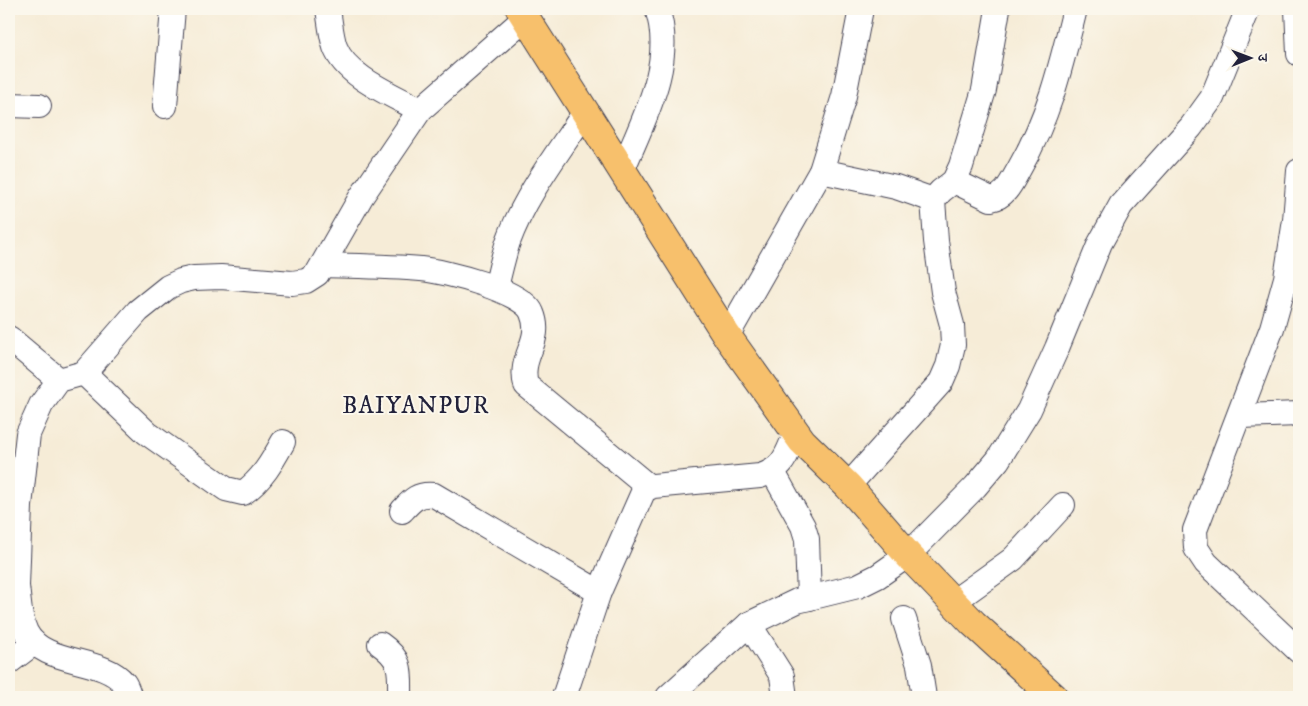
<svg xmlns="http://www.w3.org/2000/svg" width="1308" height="706" viewBox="0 0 1308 706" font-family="'IM FELL DW Pica','Noto Serif Devanagari',serif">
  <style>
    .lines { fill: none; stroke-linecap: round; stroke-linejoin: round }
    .minor-casing { stroke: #424052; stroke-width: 26 }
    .major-casing { stroke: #424052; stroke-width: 30 }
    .minor { stroke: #fff; stroke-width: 24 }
    .major { stroke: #f7c06c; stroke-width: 28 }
    .labels { text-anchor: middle; stroke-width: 4; stroke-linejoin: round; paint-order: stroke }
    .quarter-label { font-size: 24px; letter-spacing: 1px; fill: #22223b; stroke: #fbf7ec }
  </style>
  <rect width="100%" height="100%" fill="#fbf7ec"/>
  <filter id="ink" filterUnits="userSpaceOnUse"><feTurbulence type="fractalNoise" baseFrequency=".02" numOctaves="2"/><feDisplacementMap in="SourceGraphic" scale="10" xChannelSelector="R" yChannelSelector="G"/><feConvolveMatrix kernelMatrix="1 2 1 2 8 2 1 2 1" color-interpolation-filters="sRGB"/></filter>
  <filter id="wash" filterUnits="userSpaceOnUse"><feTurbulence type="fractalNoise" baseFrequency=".0096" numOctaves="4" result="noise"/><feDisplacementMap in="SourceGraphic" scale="20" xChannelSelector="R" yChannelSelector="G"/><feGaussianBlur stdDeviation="1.12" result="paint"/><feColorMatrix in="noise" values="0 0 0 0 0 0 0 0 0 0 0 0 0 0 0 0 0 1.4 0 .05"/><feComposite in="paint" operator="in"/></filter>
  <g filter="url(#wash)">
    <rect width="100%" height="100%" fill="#f6ecd7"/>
  </g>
  <g filter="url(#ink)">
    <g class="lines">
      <g class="minor-casing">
        <g id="minor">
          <path d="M 328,9 C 330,21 331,35 335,47 C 346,77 393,95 420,110"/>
          <polyline points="1297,9 1299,54"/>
          <polyline points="9,105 39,106"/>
          <polyline points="165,106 173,9"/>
          <path d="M 622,171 C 642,122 676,63 657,9"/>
          <polyline points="821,171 896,187 933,200"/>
          <polyline points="1299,171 1295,220 1286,278 1272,328 1195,530 1196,548 1206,563 1299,651"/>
          <path d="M 954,181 L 991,199 C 1006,197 1012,181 1019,169 C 1049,117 1061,66 1075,9"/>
          <path d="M 323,265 C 355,266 389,266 421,269 C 444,271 524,291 532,313 C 544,342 518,355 526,385 L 648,486"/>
          <path d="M 496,287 C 500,272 503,257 508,242 C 525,195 558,153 585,112"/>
          <polyline points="727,336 821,171 844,96 861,9"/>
          <polyline points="9,338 59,380"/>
          <path d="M 84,373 L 147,433 L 226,489 L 243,493 C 262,480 272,462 283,442"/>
          <polyline points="1240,416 1299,414"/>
          <polyline points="773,472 803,526 807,539 809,598"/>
          <polyline points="848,486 941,382 948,366 953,345 952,325 943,292 936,241 933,200 941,191 954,181 961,166 984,90 998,9"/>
          <path d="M 402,511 C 412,500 418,493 434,495 L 599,592"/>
          <path d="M 17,586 C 19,601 19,618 26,632 C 43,666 102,656 124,683 C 127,687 128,693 130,697"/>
          <polyline points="9,588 17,586 20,506 28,434 41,405 59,380 84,373 138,311 168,287 181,281 194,278 221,277 292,283 306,281 317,274 361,197 420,110 525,18"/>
          <polyline points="953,602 1013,559 1063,505"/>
          <polyline points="904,619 919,665 924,697"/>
          <polyline points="749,624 782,676 785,697"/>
          <path d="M 380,644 C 403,660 400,672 400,697"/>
          <polyline points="9,662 34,643"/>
          <path d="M 564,697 L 599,592 L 644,490 L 653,486 L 760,476 C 785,468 786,455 796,433"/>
          <polyline points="668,697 749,624 797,601 858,586 878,576 908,555 975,487 998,460 1029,410 1057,348 1100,243 1121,205 1191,127 1212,98 1248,9"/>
        </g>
      </g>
      <g class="major-casing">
        <polyline id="major" points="520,9 727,336 802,441 848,486 908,555 973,623 1054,697"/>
      </g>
      <use href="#minor" class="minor"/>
      <use href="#major" class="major"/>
    </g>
  </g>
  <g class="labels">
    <g class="quarter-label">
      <text x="416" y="413">BAIYANPUR</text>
    </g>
  </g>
  <rect width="1308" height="706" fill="none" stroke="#fbf7ec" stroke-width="30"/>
  <g transform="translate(1250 58) rotate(89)" stroke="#fbf7ec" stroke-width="4" paint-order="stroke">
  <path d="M0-4L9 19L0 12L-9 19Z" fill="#22223b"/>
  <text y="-8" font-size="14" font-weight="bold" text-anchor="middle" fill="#22223b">उ</text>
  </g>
</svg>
